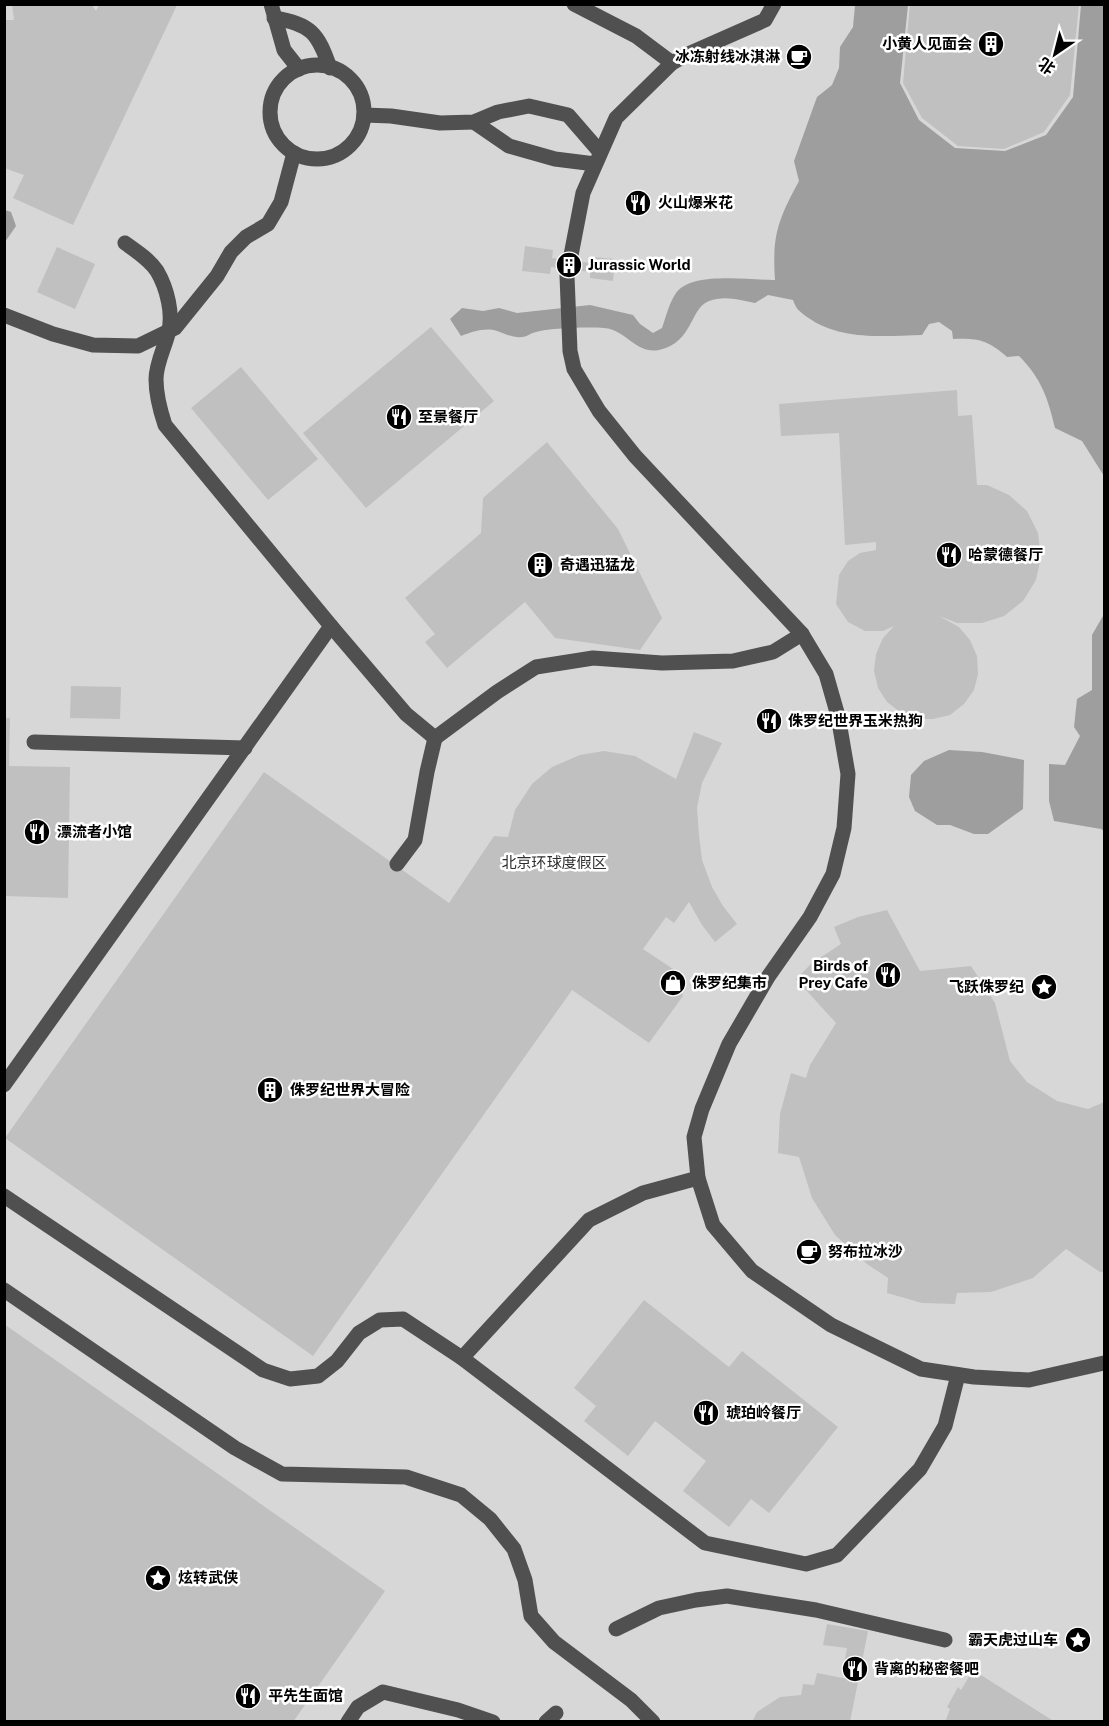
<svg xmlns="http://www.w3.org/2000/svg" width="1109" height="1726" viewBox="0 0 1109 1726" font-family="'Public Sans','Noto Sans SC',sans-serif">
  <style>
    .green { fill: #d7d7d7 }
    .water { fill: #9e9e9e }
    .building { fill: #c0c0c0 }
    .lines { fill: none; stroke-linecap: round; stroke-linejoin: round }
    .minor { stroke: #505050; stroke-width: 15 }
    .labels { text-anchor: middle; stroke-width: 5; stroke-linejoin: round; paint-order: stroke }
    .poi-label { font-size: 15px; font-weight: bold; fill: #000; stroke: #fff; text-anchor: start }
    .park-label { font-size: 15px; fill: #2e2e2e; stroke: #fff }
  </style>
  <rect width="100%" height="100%" fill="#fff"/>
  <polygon class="green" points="5,5 1104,5 1104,1721 5,1722"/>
  <g class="water">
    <path d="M 855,5 L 908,5 L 900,83 L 919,120 L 955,148 L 1005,151 L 1046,135 L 1073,97 L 1081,5 L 1104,5 L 1104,476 L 1082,441 L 1055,428 C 1048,398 1041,378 1019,356 L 1007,357 C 988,340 978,338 953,339 L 952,331 L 939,322 L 929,324 L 922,335 C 883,336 841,341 807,317 C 799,311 796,309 793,300 L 768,295 L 755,303 C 741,300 724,295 709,301 C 689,309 694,342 659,350 C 638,354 628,334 610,329 C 596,326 550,328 536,332 C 531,333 528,336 523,337 C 512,338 506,334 497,331 C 485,327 472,332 461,336 L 450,319 L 462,308 L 483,311 L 499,308 L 517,313 L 590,305 L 633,315 L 640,324 L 653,333 L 662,328 C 666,317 669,303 676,293 C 691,271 750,280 775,280 C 772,235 778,220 799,181 L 794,161 L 817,97 L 832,85 L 839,68 L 840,47 L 853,27 Z"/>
    <polygon points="5,210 11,212 16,226 5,242"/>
    <polygon points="1104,614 1104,831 1101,829 1054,821 1049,801 1049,764 1065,765 1080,736 1074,727 1077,699 1092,690 1092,635"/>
    <polygon points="949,750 982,752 1024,760 1023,809 988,834 974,834 950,825 937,825 915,811 909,797 911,775 924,761"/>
  </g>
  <g class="building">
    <polygon points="12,4 91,4 96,11 99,5 177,5 73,225 13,198 24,175 4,168 4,20 14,20"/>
    <polygon points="910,4 1079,4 1070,95 1044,132 1004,149 958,146 922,118 903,83"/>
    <polygon points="525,246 553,250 552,258 592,263 593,257 615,259 613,281 590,278 590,272 551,267 550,274 522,271"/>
    <polygon points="57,247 95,264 75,309 37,292"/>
    <polygon points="431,327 494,401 366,508 303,433"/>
    <polygon points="241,367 318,459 268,500 191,408"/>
    <polygon points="957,390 958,416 972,415 977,485 987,485 1009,495 1027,511 1038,533 1041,557 1036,580 1023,601 1004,616 982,623 957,623 939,616 959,627 970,640 977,656 978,674 974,690 964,704 950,715 933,719 916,719 901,713 887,702 878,688 874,671 876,654 883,638 894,626 883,631 865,631 848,622 836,604 839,575 848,561 860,553 876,550 876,542 845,545 839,433 781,436 779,404"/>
    <polygon points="547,442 618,529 662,618 640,650 555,638 525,602 447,668 425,642 435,634 405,598 481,533 483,498"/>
    <polygon points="71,686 121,687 120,719 70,718"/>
    <polygon points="4,718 10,718 9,766 70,767 68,898 4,896"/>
    <polygon points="694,732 722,743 702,783 697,808 699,835 702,860 712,887 723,906 737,924 715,942 702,925 689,902 674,923 666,917 643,949 676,971 683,996 649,1043 572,990 313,1356 5,1138 264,772 449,903 494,836 508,837 515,810 532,784 552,767 580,755 604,751 635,756 676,779"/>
    <polygon points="887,910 920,971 971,966 995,1003 1010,1061 1027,1082 1057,1101 1088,1109 1104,1102 1104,1272 1100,1272 1066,1249 1033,1278 991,1292 957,1293 955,1304 922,1303 887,1293 888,1278 867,1264 835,1235 812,1198 799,1157 778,1153 780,1114 791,1073 806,1078 810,1065 836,1023 796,979 812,963 841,944 834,927 858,917"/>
    <polygon points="644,1300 729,1367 742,1351 838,1427 769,1513 751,1499 729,1527 683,1491 706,1461 655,1421 628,1456 584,1421 596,1406 574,1388"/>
    <polygon points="4,1324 385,1591 293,1722 4,1722"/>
    <polygon points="827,1624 868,1631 850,1722 752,1722 757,1712 780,1697 801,1695 803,1684 814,1685 817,1673 848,1679 849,1665 844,1665 847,1648 823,1645"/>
    <polygon points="973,1670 1055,1722 945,1722 950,1709 947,1707 958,1687 961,1690"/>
  </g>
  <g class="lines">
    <g class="minor">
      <polyline points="271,4 284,50 299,69"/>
      <polyline points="574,4 636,36 672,63"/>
      <polyline points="774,4 765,20 688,54 672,63 616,118 583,193 567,276 570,351 574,369 599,411 635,456 802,634 826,674 838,716 848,774 844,828 833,874 810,917 768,977 729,1044 702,1109 694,1137 698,1178 713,1225 752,1271 831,1325 921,1369 974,1377 1029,1380 1104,1363"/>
      <path d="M 274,18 C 311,24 318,33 330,68"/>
      <circle cx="317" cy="112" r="47"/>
      <polyline points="364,115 391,116 440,123 474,122 498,112 529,106 568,115 600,152"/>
      <polyline points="474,122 509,146 555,159 595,164"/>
      <polyline points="4,315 53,334 93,345 138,346 175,328 217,276 231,252 246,237 268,224 281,202 294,153"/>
      <polyline points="331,626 406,714 435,738 497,692 536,667 593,658 662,663 733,661 773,652 802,634"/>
      <polyline points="34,742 245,748"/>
      <polyline points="397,864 415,840 427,772 435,738"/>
      <path d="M 4,1085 L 331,626 L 165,425 C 160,410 156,396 156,379 C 156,364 164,349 168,334 C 174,315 167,288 157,271 C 149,259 136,251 125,243"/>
      <polyline points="4,1196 263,1370 290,1379 318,1376 337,1361 359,1333 380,1320 403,1319 462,1358 705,1543 806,1564 837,1555 920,1469 945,1426 958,1375"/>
      <polyline points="4,1290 235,1448 282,1474 406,1477 461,1495 490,1519 514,1549 525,1580 531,1616 554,1642 631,1700 653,1722"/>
      <polyline points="462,1358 589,1220 643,1193 698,1178"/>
      <polyline points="616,1629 659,1608 696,1600 727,1596 816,1610 945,1640"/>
      <polyline points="348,1722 358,1707 383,1692 458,1710 493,1722"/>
      <polyline points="546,1722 556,1713"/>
    </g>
  </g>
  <defs>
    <g id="building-disc" transform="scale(1.35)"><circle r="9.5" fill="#000" stroke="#fff"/><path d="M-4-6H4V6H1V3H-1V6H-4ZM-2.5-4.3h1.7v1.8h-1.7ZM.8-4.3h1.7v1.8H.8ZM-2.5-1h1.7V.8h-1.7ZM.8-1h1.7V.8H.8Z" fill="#fff"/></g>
    <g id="cafe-disc" transform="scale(1.35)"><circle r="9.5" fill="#000" stroke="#fff"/><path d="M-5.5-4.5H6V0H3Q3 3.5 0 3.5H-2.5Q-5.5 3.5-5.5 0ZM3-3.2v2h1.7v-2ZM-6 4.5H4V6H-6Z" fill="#fff"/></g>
    <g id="restaurant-disc" transform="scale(1.35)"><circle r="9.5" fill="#000" stroke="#fff"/><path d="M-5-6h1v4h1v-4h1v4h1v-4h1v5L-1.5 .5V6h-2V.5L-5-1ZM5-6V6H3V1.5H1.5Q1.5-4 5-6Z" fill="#fff"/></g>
    <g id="shop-disc" transform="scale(1.35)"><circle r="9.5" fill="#000" stroke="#fff"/><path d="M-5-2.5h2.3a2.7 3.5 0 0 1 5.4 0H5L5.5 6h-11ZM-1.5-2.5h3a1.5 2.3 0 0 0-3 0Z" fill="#fff"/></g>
    <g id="sight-disc" transform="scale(1.35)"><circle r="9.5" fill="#000" stroke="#fff"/><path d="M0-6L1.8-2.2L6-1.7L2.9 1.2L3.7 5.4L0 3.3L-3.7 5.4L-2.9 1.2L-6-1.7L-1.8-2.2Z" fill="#fff"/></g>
  </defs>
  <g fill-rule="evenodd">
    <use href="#building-disc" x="991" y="44"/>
    <use href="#cafe-disc" x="799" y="57"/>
    <use href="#restaurant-disc" x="638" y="203"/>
    <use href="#building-disc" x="569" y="265"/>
    <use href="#restaurant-disc" x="399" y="417"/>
    <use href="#restaurant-disc" x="949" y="555"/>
    <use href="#building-disc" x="540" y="565"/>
    <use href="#restaurant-disc" x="769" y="721"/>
    <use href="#restaurant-disc" x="37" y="832"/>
    <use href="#restaurant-disc" x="888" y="975"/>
    <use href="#shop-disc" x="673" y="983"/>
    <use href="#sight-disc" x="1044" y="987"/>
    <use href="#building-disc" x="270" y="1090"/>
    <use href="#cafe-disc" x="809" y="1252"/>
    <use href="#restaurant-disc" x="706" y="1413"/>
    <use href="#sight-disc" x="158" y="1578"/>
    <use href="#sight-disc" x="1078" y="1640"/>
    <use href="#restaurant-disc" x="855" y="1669"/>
    <use href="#restaurant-disc" x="248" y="1696"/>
  </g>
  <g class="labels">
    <g class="poi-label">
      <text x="972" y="49" text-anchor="end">小黄人见面会</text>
      <text x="780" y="62" text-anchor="end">冰冻射线冰淇淋</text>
      <text x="658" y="208">火山爆米花</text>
      <text x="588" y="270">Jurassic World</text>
      <text x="418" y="422">至景餐厅</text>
      <text x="968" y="560">哈蒙德餐厅</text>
      <text x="560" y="570">奇遇迅猛龙</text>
      <text x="788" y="726">侏罗纪世界玉米热狗</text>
      <text x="57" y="837">漂流者小馆</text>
      <text x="868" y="971" text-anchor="end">Birds of<tspan x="868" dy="17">Prey Cafe</tspan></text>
      <text x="692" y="988">侏罗纪集市</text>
      <text x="1024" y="992" text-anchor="end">飞跃侏罗纪</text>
      <text x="290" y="1095">侏罗纪世界大冒险</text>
      <text x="828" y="1257">努布拉冰沙</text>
      <text x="726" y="1418">琥珀岭餐厅</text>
      <text x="178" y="1583">炫转武侠</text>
      <text x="1058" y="1645" text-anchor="end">霸天虎过山车</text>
      <text x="874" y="1674">背离的秘密餐吧</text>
      <text x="268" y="1701">平先生面馆</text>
    </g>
    <g class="park-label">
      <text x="554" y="868">北京环球度假区</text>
    </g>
  </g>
  <rect width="1109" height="1726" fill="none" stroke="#000000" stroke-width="12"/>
  <g transform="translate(1055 54) rotate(215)" stroke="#ffffff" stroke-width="4.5" paint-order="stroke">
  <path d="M0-4.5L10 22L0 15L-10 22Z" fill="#000000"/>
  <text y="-9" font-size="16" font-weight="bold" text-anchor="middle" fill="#000000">北</text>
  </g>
</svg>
